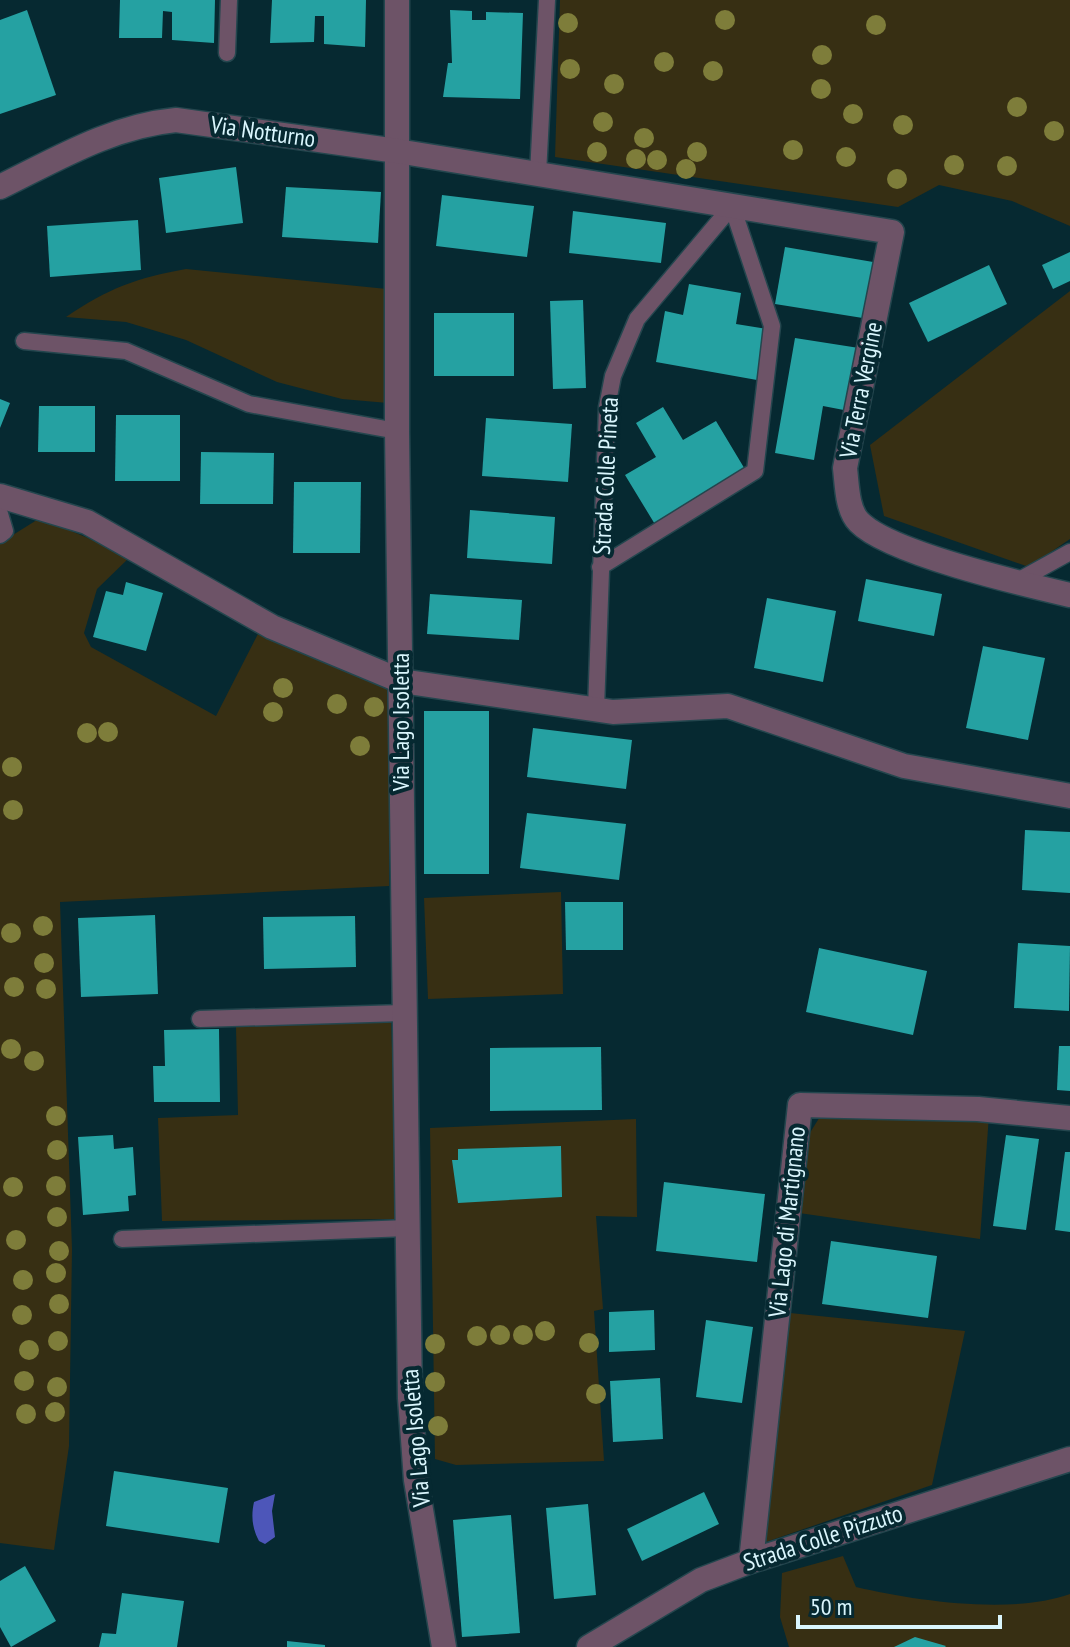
<svg xmlns="http://www.w3.org/2000/svg" width="1070" height="1647" viewBox="0 0 1070 1647" font-family="'PT Sans Narrow',sans-serif">
  <style>
    .green { fill: #372f13 }
    .water { fill: #4d56b9 }
    .building { fill: #25a1a2 }
    .lines { fill: none; stroke-linecap: round; stroke-linejoin: round }
    .lane-casing { stroke: #24464e; stroke-width: 19 }
    .street-casing { stroke: #24464e; stroke-width: 27 }
    .lane { stroke: #6d5367; stroke-width: 16 }
    .street { stroke: #6d5367; stroke-width: 24 }
    .tree { fill: #7e7d3a }
    .labels { text-anchor: middle; stroke-width: 8; stroke-linejoin: round; paint-order: stroke }
    .street-label { font-size: 24px; fill: #daf6fd; stroke: #062931 }
  </style>
  <rect width="100%" height="100%" fill="#062931"/>
  <g class="green">
    <polygon points="560,0 1070,0 1070,226 1012,201 939,185 898,207 555,157"/>
    <path d="M 186,269 L 387,289 L 388,403 L 342,399 L 277,382 L 186,340 L 126,322 L 66,317 C 109,288 136,278 186,269 Z"/>
    <polygon points="1070,291 1070,539 1029,567 884,516 870,445"/>
    <polygon points="40,518 131,556 97,589 84,633 91,647 216,716 262,626 389,687 389,886 60,902 72,1249 69,1446 54,1550 0,1543 0,543"/>
    <polygon points="561,892 563,994 428,999 424,898"/>
    <polygon points="391,1020 398,1219 162,1221 158,1118 238,1115 236,1027"/>
    <polygon points="823,1112 989,1115 980,1239 799,1213 806,1139"/>
    <polygon points="636,1119 637,1217 596,1216 603,1309 594,1311 604,1461 456,1465 435,1459 430,1128"/>
    <polygon points="790,1313 965,1331 932,1485 763,1543"/>
    <path d="M 843,1556 L 856,1587 C 917,1601 1011,1615 1070,1594 L 1070,1647 L 789,1647 L 780,1617 L 782,1573 Z"/>
  </g>
  <path class="water" d="M 275,1494 L 272,1511 L 275,1537 L 265,1544 L 259,1541 C 252,1528 251,1516 254,1502 Z"/>
  <g class="building">
    <polygon points="120,0 215,0 214,43 172,40 172,12 163,11 162,38 119,38"/>
    <polygon points="272,0 366,0 365,47 324,44 324,16 315,16 314,42 270,43"/>
    <polygon points="27,10 56,95 0,114 0,20"/>
    <polygon points="450,10 472,11 472,20 486,20 486,12 523,13 520,99 443,97 448,63 452,63"/>
    <polygon points="236,167 243,223 166,233 159,178"/>
    <polygon points="286,187 381,192 378,243 282,237"/>
    <polygon points="442,195 534,206 527,257 436,246"/>
    <polygon points="573,211 666,223 661,263 569,253"/>
    <polygon points="138,220 141,270 50,277 47,226"/>
    <polygon points="785,247 879,263 869,319 775,304"/>
    <polygon points="1070,252 1070,281 1053,289 1042,265"/>
    <polygon points="989,265 1007,304 928,342 909,303"/>
    <polygon points="689,284 741,293 736,324 767,329 757,380 656,362 665,311 683,315"/>
    <polygon points="583,300 586,388 553,389 550,301"/>
    <rect x="434" y="313" width="80" height="63"/>
    <polygon points="795,338 859,348 849,411 823,406 814,460 775,453"/>
    <polygon points="0,399 10,403 0,428"/>
    <polygon points="39,406 95,406 95,452 38,452"/>
    <polygon points="663,407 683,440 716,421 746,471 656,526 625,475 656,457 636,423"/>
    <polygon points="116,415 180,415 180,481 115,481"/>
    <polygon points="486,418 572,424 568,482 482,476"/>
    <polygon points="201,452 274,453 273,504 200,504"/>
    <polygon points="294,482 361,482 360,553 293,553"/>
    <polygon points="470,510 555,517 552,564 467,558"/>
    <polygon points="866,579 942,594 934,636 858,621"/>
    <polygon points="126,582 163,593 146,651 93,637 106,591 123,595"/>
    <polygon points="430,594 522,600 519,640 427,634"/>
    <polygon points="767,598 836,611 823,682 754,668"/>
    <polygon points="983,646 1045,658 1028,740 966,728"/>
    <rect x="424" y="711" width="65" height="163"/>
    <polygon points="533,728 632,740 626,789 527,777"/>
    <polygon points="527,813 626,824 619,880 520,868"/>
    <polygon points="1025,830 1070,832 1070,893 1022,890"/>
    <polygon points="565,902 623,902 623,950 566,950"/>
    <polygon points="155,915 158,994 81,997 78,918"/>
    <polygon points="355,916 356,967 264,969 263,917"/>
    <polygon points="1018,943 1070,946 1069,1011 1014,1008"/>
    <polygon points="819,948 927,971 913,1035 806,1012"/>
    <polygon points="219,1029 220,1102 154,1102 153,1066 165,1066 164,1030"/>
    <polygon points="1059,1046 1070,1046 1070,1091 1057,1090"/>
    <polygon points="601,1047 602,1110 490,1111 490,1048"/>
    <polygon points="113,1135 114,1149 133,1147 136,1195 128,1196 129,1211 83,1215 78,1137"/>
    <polygon points="1006,1135 1039,1139 1026,1230 993,1226"/>
    <polygon points="561,1146 562,1197 458,1203 452,1160 458,1160 458,1149"/>
    <polygon points="1065,1152 1070,1152 1070,1232 1055,1230"/>
    <polygon points="664,1182 765,1194 757,1262 656,1251"/>
    <polygon points="831,1241 937,1256 928,1318 822,1304"/>
    <polygon points="654,1310 655,1350 609,1352 609,1312"/>
    <polygon points="706,1320 753,1327 742,1403 696,1397"/>
    <polygon points="660,1378 663,1439 613,1442 610,1381"/>
    <polygon points="114,1471 228,1488 219,1543 106,1526"/>
    <polygon points="704,1492 719,1524 642,1561 627,1529"/>
    <polygon points="588,1504 596,1595 554,1599 546,1508"/>
    <polygon points="511,1515 520,1633 462,1637 453,1520"/>
    <polygon points="25,1566 56,1621 11,1647 0,1627 0,1581"/>
    <polygon points="122,1593 184,1601 177,1647 99,1647 102,1633 116,1634"/>
    <polygon points="915,1637 946,1646 945,1647 894,1647"/>
    <polygon points="287,1641 325,1645 325,1647 287,1647"/>
  </g>
  <g class="lines">
    <g class="lane-casing">
      <g id="lane">
        <polyline points="227,53 229,0"/>
        <polyline points="538,174 547,0"/>
        <polyline points="24,341 126,351 249,404 397,431"/>
        <polyline points="0,514 5,531 0,535"/>
        <polyline points="1016,582 1070,552"/>
        <polyline points="596,709 607,407 613,376 637,319 732,206 772,326 755,471 600,567"/>
        <polyline points="200,1019 403,1013"/>
        <polyline points="122,1239 407,1228"/>
      </g>
    </g>
    <g class="street-casing">
      <g id="street">
        <polyline points="397,0 397,431 410,1398 416,1480 444,1647"/>
        <path d="M 0,187 C 57,159 112,126 176,120 L 397,151 L 892,232 L 845,468 C 847,485 847,510 859,522 C 889,553 1023,584 1070,595"/>
        <polyline points="0,496 87,522 272,627 401,681 613,712 728,706 904,766 1070,796"/>
        <polyline points="751,1561 800,1105 978,1109 1070,1118"/>
        <polyline points="589,1647 701,1580 751,1561 1070,1459"/>
      </g>
    </g>
    <use href="#lane" class="lane"/>
    <use href="#street" class="street"/>
  </g>
  <g class="tree">
    <circle cx="725" cy="20" r="10"/>
    <circle cx="568" cy="23" r="10"/>
    <circle cx="876" cy="25" r="10"/>
    <circle cx="822" cy="55" r="10"/>
    <circle cx="664" cy="62" r="10"/>
    <circle cx="570" cy="69" r="10"/>
    <circle cx="713" cy="71" r="10"/>
    <circle cx="614" cy="84" r="10"/>
    <circle cx="821" cy="89" r="10"/>
    <circle cx="1017" cy="107" r="10"/>
    <circle cx="853" cy="114" r="10"/>
    <circle cx="603" cy="122" r="10"/>
    <circle cx="903" cy="125" r="10"/>
    <circle cx="1054" cy="131" r="10"/>
    <circle cx="644" cy="138" r="10"/>
    <circle cx="793" cy="150" r="10"/>
    <circle cx="597" cy="152" r="10"/>
    <circle cx="697" cy="152" r="10"/>
    <circle cx="846" cy="157" r="10"/>
    <circle cx="636" cy="159" r="10"/>
    <circle cx="657" cy="160" r="10"/>
    <circle cx="954" cy="165" r="10"/>
    <circle cx="1007" cy="166" r="10"/>
    <circle cx="686" cy="169" r="10"/>
    <circle cx="897" cy="179" r="10"/>
    <circle cx="283" cy="688" r="10"/>
    <circle cx="337" cy="704" r="10"/>
    <circle cx="374" cy="707" r="10"/>
    <circle cx="273" cy="712" r="10"/>
    <circle cx="108" cy="732" r="10"/>
    <circle cx="87" cy="733" r="10"/>
    <circle cx="360" cy="746" r="10"/>
    <circle cx="12" cy="767" r="10"/>
    <circle cx="13" cy="810" r="10"/>
    <circle cx="43" cy="926" r="10"/>
    <circle cx="11" cy="933" r="10"/>
    <circle cx="44" cy="963" r="10"/>
    <circle cx="14" cy="987" r="10"/>
    <circle cx="46" cy="989" r="10"/>
    <circle cx="11" cy="1049" r="10"/>
    <circle cx="34" cy="1061" r="10"/>
    <circle cx="56" cy="1116" r="10"/>
    <circle cx="57" cy="1150" r="10"/>
    <circle cx="56" cy="1186" r="10"/>
    <circle cx="13" cy="1187" r="10"/>
    <circle cx="57" cy="1217" r="10"/>
    <circle cx="16" cy="1240" r="10"/>
    <circle cx="59" cy="1251" r="10"/>
    <circle cx="56" cy="1273" r="10"/>
    <circle cx="23" cy="1280" r="10"/>
    <circle cx="59" cy="1304" r="10"/>
    <circle cx="22" cy="1315" r="10"/>
    <circle cx="545" cy="1331" r="10"/>
    <circle cx="500" cy="1335" r="10"/>
    <circle cx="523" cy="1335" r="10"/>
    <circle cx="477" cy="1336" r="10"/>
    <circle cx="58" cy="1341" r="10"/>
    <circle cx="589" cy="1343" r="10"/>
    <circle cx="435" cy="1344" r="10"/>
    <circle cx="29" cy="1350" r="10"/>
    <circle cx="24" cy="1381" r="10"/>
    <circle cx="435" cy="1382" r="10"/>
    <circle cx="57" cy="1387" r="10"/>
    <circle cx="596" cy="1394" r="10"/>
    <circle cx="55" cy="1412" r="10"/>
    <circle cx="26" cy="1414" r="10"/>
    <circle cx="438" cy="1426" r="10"/>
  </g>
  <g class="labels">
    <g class="street-label">
      <text transform="translate(263 132) rotate(8)" y="8">Via Notturno</text>
      <text transform="translate(861 390) rotate(-79)" y="8">Via Terra Vergine</text>
      <text transform="translate(606 476) rotate(-87)" y="8">Strada Colle Pineta</text>
      <text transform="translate(401 722) rotate(-90)" y="8">Via Lago Isoletta</text>
      <text transform="translate(787 1222) rotate(-84)" y="8">Via Lago di Martignano</text>
      <text transform="translate(416 1438) rotate(-95)" y="8">Via Lago Isoletta</text>
      <text transform="translate(823 1538) rotate(-18)" y="8">Strada Colle Pizzuto</text>
    </g>
  </g>
  <path d="M798 1615v12h202v-12" fill="none" stroke="#daf6fd" stroke-width="4"/>
  <text x="810" y="1615" font-size="24" fill="#daf6fd" stroke="#062931" stroke-width="6" paint-order="stroke">50 m</text>
</svg>
